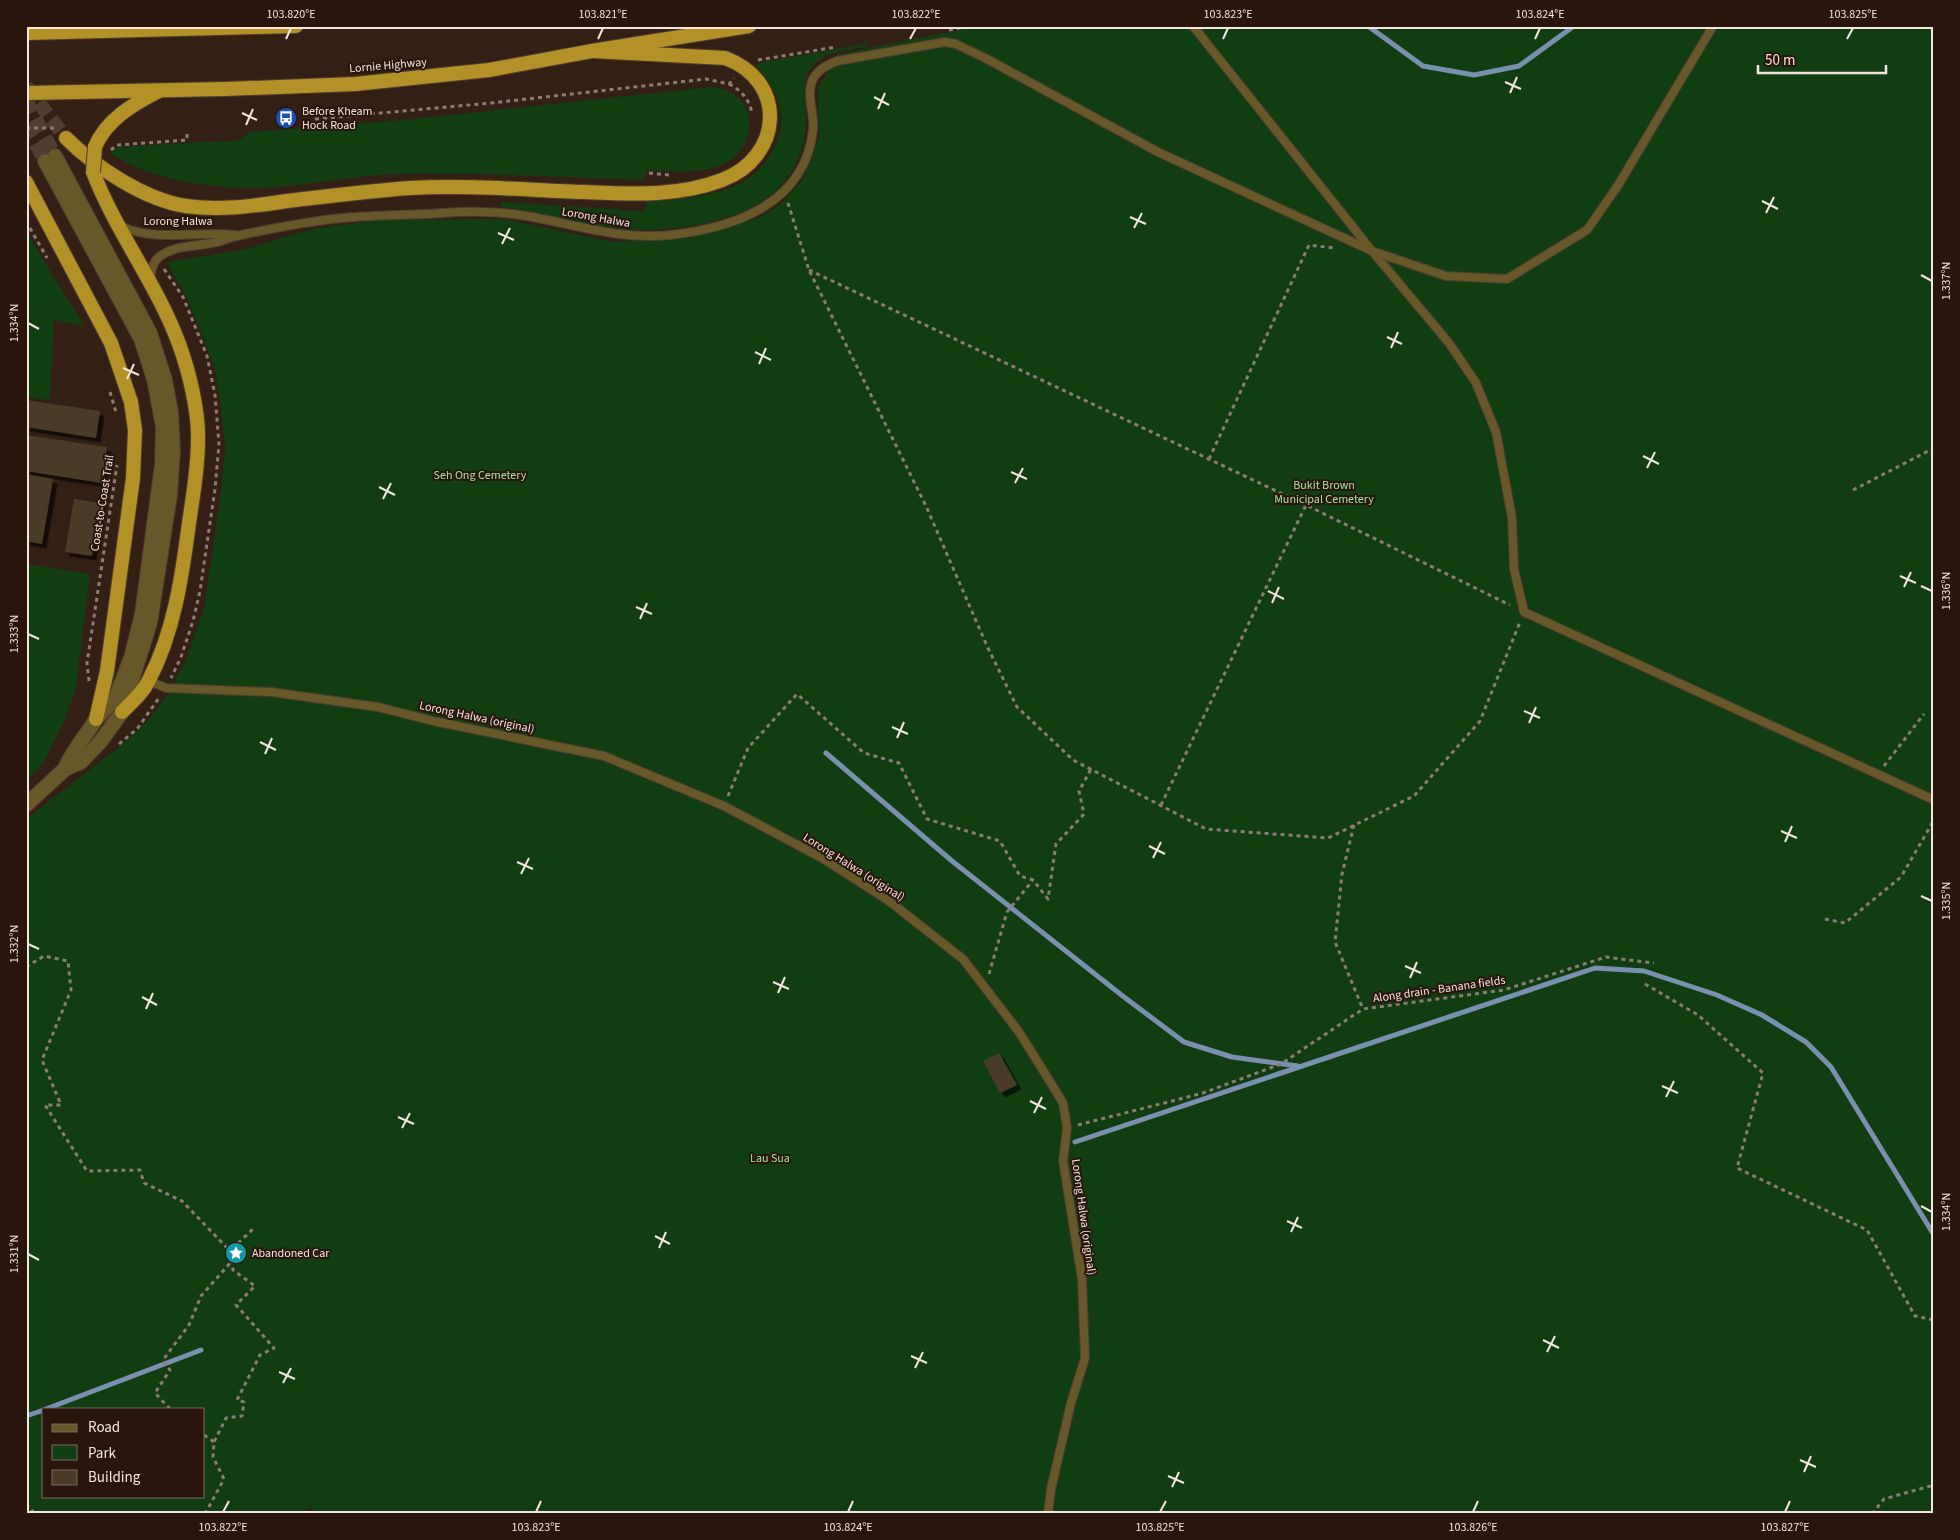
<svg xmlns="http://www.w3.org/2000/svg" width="1960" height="1540" viewBox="0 0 1960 1540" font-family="'Source Sans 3',sans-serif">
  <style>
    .green { fill: #103e11; fill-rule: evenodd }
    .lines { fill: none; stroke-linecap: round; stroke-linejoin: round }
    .stream { stroke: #7b90b0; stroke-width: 5 }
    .building { fill: #4a3b27; filter: url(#shadow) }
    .tertiary-tunnel { stroke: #513d32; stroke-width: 14; stroke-dasharray: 14 7; stroke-linecap: butt }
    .trunk-tunnel { stroke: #513d32; stroke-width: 14; stroke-dasharray: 14 7; stroke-linecap: butt }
    .service-casing { stroke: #4f3b30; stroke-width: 10 }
    .minor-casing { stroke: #4f3b30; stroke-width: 16 }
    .tertiary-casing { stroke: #4f3b30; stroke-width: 16 }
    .trunk-casing { stroke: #4f3b30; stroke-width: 16 }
    .path { stroke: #8e7c73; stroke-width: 3; stroke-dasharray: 4 4; stroke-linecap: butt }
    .service { stroke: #675729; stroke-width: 8 }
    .minor { stroke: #675729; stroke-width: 14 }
    .tertiary { stroke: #675729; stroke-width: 14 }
    .trunk { stroke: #b29226; stroke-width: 14 }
    .trunk-bridge-casing { stroke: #4f3b30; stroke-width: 16; stroke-linecap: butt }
    .trunk-bridge { stroke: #b29226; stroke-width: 14 }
    .ticks { fill: none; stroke: #f4e5de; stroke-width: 2 }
    .labels { text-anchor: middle; stroke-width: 4; stroke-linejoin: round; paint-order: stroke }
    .street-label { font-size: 12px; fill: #f4e5de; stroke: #29150b }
    .poi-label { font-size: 12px; fill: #f4e5de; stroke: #29150b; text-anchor: start }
    .park-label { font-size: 12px; fill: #a1e59d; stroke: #29150b }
    .neatline { fill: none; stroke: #f4e5de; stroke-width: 2 }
    .ticks-label { font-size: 12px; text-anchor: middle; fill: #f4e5de }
  </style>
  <defs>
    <filter id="shadow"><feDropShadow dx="4.5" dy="4.5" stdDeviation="0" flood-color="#0009"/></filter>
  </defs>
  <rect width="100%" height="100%" fill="#341f14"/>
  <g class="green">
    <path d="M 980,26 L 1934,26 L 1934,1514 L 318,1514 L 309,1507 L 305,1514 L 26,1514 L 26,819 L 113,752 L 134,734 L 150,718 L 167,696 L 186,660 L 205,604 L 221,492 L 225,447 L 220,401 L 215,370 L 202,335 L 187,298 L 167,262 L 246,249 L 312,229 L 378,220 L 505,219 L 613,242 L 689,238 L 760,217 L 782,203 L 803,179 L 819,138 L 818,88 L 838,54 ZM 44,1409 L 204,1409 L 204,1496 L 44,1496 Z"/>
    <path d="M 870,43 L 866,47 C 848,50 826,51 813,66 C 799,81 807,102 806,121 C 802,210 717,228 643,230 C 596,230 548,214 501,207 L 501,202 L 645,211 L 647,202 C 675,199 706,198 733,187 C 765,173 788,139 779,104 C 775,89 765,76 755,65 L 763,62 Z"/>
    <path d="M 712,87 C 718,88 725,89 730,92 C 760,107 753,149 726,163 C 701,175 672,171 646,170 L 645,180 C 565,177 486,173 406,174 C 364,174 321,183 278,187 C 225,191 155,183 110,153 L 118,147 L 222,141 C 234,142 241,142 249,132 L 394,121 Z"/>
    <polygon points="26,231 84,326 54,320 50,400 26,397"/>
    <polygon points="26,564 90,574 76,688 65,719 46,758 36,772 26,780"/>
  </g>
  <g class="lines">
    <g class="stream">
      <polyline points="1368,26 1423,66 1474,75 1519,66 1574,26"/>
      <polyline points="826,753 952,861 1124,997 1184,1042 1232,1057 1298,1066"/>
      <polyline points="1075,1142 1595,968 1644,971 1717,995 1762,1015 1806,1042 1831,1067 1934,1235"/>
      <polyline points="46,1409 201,1350"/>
      <polyline points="26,1416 44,1410"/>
    </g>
  </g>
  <g class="building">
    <polygon points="26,400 100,411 96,438 26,427"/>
    <polygon points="26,435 107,447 102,483 26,471"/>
    <polygon points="26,474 53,479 42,544 26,541"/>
    <polygon points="74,499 101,503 92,556 65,552"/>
    <polygon points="999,1053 1017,1085 1000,1093 983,1061"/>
  </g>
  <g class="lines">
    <g class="tertiary-tunnel">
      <polyline points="26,100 55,156"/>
      <polyline points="26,125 45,161"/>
    </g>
    <polyline class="trunk-tunnel" points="26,86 66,138"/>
    <g class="service-casing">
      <g id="service">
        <polyline points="1193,26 1372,251 1449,343 1476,383 1496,432 1512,518 1514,569 1524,612 1934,800"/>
        <path d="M 121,226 C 156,243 197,230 235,235"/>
        <path d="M 150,280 C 151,272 152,263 159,257 C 176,244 197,247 217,242 C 225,240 233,236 241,235 C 274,228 309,221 343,218 C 370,215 398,215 425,214 C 444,213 463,211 483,212 C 546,212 606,242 670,235 C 734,228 805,204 813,130 C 815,114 806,97 812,81 C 817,70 827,65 837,61 L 945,42 L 956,44 L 987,59 L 1158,152 L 1372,251 L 1446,276 L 1507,279 L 1587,230 L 1617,187 L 1713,26"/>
        <polyline points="149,681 166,688 271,692 378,707 433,721 604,756 724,806 822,858 889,901 963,959 1019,1032 1049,1080 1063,1103 1067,1128 1063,1161 1082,1279 1085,1358 1071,1403 1051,1489 1048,1514"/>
      </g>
    </g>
    <g class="minor-casing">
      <g id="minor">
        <path d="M 65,769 C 71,752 86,736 96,719"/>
        <polyline points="26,805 65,769 81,762 101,741 122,712"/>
      </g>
    </g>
    <g class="tertiary-casing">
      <g id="tertiary">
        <polyline points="55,156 150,333 165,380 171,412 173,451 170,495 150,623 122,712"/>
        <polyline points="45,161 141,339 154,379 163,427 162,465 142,614 131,658 115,699 96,719"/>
      </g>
    </g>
    <g class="trunk-casing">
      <g id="trunk">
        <polyline points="26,33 296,26"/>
        <polyline points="26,93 225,89 355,84 489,70 592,51 749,26"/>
        <path d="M 66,138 C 95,167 145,200 186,206 C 220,211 254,206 287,201 C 328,196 369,191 410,188 C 468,185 526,190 584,192 C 630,194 678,197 722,180 C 783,157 788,81 725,58 L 592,51"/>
        <path d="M 95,147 C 106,120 133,104 159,91"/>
        <path d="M 93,172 C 116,232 157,284 179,344 C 189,371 199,412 198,441 C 198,468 193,496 189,523 C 182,577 174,632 149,680 C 143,693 132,702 122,712"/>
        <polyline points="26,182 111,343 131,402 135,430 133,478 107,671 96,719"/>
      </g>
    </g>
    <g class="path">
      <polyline points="949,30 971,26"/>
      <polyline points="758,60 836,47"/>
      <path d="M 729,84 C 741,90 750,100 752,114"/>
      <polyline points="315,119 491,103 706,79 729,84 734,78"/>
      <polyline points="26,128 55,128"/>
      <polyline points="111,150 117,145 187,140 187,132"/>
      <polyline points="649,173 669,175"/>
      <polyline points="788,203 809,270 926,506 987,646 1017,707 1073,760 1206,829 1328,838 1414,796 1480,721 1520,622"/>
      <polyline points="26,221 47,258"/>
      <polyline points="164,269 183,297 207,356 215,395 219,444 215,489 200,591 193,621 181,657 171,678"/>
      <polyline points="809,270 1306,505 1510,605"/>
      <polyline points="110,392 116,412"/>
      <polyline points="1209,459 1309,245 1334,248"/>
      <polyline points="1853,490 1934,448"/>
      <polyline points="89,681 87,663 117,465"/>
      <polyline points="119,744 137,729 159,698"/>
      <polyline points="1884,766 1924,714"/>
      <polyline points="728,796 748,748 797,694 864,753 899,763 927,819 1000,841 1020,876 1033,880 1048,899 1056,844 1084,814 1079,791 1091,769"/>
      <polyline points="1161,805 1306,505"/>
      <polyline points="1354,825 1342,874 1335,942 1363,1009"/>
      <polyline points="1825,919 1845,923 1901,877 1934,820"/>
      <polyline points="26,967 44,956 68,961 71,990 42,1060 61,1105 45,1105 87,1171 140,1170 144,1183 182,1201 230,1251"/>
      <polyline points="989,974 1007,912 1033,880"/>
      <polyline points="1645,984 1698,1015 1763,1073 1737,1168 1867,1230 1915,1316 1934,1320"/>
      <polyline points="1078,1125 1203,1093 1281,1064 1363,1009 1504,990 1606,957 1654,963"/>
      <polyline points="170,1409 155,1393 170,1370 163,1360 189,1325 201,1296 231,1262"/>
      <polyline points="204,1435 214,1442"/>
      <polyline points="26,1504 35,1514"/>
      <polyline points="205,1514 224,1479 213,1457 214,1442 226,1418 242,1416 244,1402 237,1400 260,1355 274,1348 236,1305 255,1286 233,1270 230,1251 255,1227"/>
      <polyline points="1872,1514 1884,1499 1934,1485"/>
    </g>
    <use href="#service" class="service"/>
    <use href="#minor" class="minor"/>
    <use href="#tertiary" class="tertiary"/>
    <use href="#trunk" class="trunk"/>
    <g class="trunk-bridge-casing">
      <polyline id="trunk-bridge" points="93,172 95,147"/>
    </g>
    <use href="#trunk-bridge" class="trunk-bridge"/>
  </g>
  <path class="ticks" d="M 286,39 L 291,28M 598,39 L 603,28M 910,39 L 916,28M 1223,39 L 1228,28M 1535,39 L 1540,28M 1847,39 L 1853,28M 1505,82 L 1521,89M 1510,93 L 1517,77M 874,97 L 889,105M 878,109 L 885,93M 242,113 L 257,120M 246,125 L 253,109M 1762,201 L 1778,209M 1766,213 L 1774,197M 1130,217 L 1146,224M 1134,228 L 1142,213M 498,233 L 514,240M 502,244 L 510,228M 1921,275 L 1932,281M 28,323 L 39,329M 1387,337 L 1402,344M 1391,348 L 1398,332M 755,352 L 771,360M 759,364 L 766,348M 123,368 L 139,375M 127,379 L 134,364M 1643,456 L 1659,464M 1647,468 L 1655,452M 1011,472 L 1027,479M 1015,483 L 1023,468M 379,487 L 395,495M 383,499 L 391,483M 1900,576 L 1916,583M 1921,586 L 1932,591M 1904,587 L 1911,572M 1268,591 L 1284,599M 1272,603 L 1279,587M 636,607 L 652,614M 640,619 L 647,603M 28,634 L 39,639M 1524,711 L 1540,718M 1529,723 L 1536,707M 892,727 L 908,734M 897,738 L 904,722M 260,742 L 276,750M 265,754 L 272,738M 1781,831 L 1797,838M 1785,842 L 1792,826M 1149,846 L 1165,854M 1153,858 L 1161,842M 517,862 L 533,869M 521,874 L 529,858M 1921,896 L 1932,901M 28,944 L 39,949M 1405,966 L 1421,973M 1410,978 L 1417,962M 773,982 L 789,989M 778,993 L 785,977M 142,997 L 157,1005M 146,1009 L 153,993M 1662,1086 L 1678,1093M 1666,1097 L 1674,1081M 1030,1101 L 1046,1109M 1034,1113 L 1042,1097M 398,1117 L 414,1124M 402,1128 L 410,1113M 1921,1206 L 1932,1212M 1287,1221 L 1302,1228M 1291,1232 L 1298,1217M 655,1236 L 670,1244M 659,1248 L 666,1232M 28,1254 L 39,1260M 1543,1340 L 1559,1348M 1547,1352 L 1555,1336M 911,1356 L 927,1363M 915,1368 L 923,1352M 279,1372 L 295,1379M 283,1383 L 291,1368M 1800,1460 L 1816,1467M 1804,1472 L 1811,1456M 1168,1476 L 1184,1483M 1172,1487 L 1179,1472M 223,1512 L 229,1501M 536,1512 L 541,1501M 848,1512 L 853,1501M 1160,1512 L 1166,1501M 1473,1512 L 1478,1501M 1785,1512 L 1790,1501"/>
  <defs>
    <g id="bus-disc" transform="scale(1.125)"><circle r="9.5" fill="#1a4fb4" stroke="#29150b"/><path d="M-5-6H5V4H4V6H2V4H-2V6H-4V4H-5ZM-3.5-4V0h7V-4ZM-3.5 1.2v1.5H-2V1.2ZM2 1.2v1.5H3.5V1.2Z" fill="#fff"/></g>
    <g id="sight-disc" transform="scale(1.125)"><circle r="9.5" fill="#0f9aa8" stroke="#29150b"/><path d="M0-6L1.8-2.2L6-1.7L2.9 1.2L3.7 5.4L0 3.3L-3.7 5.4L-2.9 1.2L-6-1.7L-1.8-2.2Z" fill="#fff"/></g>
  </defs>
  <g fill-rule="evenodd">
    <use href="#bus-disc" x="286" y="118"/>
    <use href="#sight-disc" x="236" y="1253"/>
  </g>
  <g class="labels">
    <g class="street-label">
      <text transform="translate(388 65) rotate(-5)" y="4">Lornie Highway</text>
      <text transform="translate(596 217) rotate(10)" y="4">Lorong Halwa</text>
      <text x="178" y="225">Lorong Halwa</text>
      <text transform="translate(102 503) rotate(-81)" y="4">Coast-to-Coast Trail</text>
      <text transform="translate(477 717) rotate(12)" y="4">Lorong Halwa (original)</text>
      <text transform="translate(854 867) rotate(32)" y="4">Lorong Halwa (original)</text>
      <text transform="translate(1439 989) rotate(-8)" y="4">Along drain - Banana fields</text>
      <text transform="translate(1084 1217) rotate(82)" y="4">Lorong Halwa (original)</text>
    </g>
    <g class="poi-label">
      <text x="302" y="115">Before Kheam<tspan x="302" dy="14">Hock Road</tspan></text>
      <text x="252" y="1257">Abandoned Car</text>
    </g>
    <g class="park-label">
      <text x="480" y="479">Seh Ong Cemetery</text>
      <text x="1324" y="489">Bukit Brown<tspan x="1324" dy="14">Municipal Cemetery</tspan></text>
      <text x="770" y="1162">Lau Sua</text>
    </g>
  </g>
  <rect width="1960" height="1540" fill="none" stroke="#29150b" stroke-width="55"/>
  <rect x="42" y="1408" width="162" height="90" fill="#29150b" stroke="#7a685f"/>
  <rect x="52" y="1424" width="25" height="8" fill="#675729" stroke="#7a685f"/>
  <text x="88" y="1432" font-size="15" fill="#f4e5de">Road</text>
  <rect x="52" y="1445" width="25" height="15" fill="#103e11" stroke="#7a685f"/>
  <text x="88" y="1458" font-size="15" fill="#f4e5de">Park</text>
  <rect x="52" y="1470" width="25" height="15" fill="#4a3b27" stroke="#7a685f"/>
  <text x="88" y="1482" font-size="15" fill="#f4e5de">Building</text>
  <path d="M1758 65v8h128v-8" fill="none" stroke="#f4e5de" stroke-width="2.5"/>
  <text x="1765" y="65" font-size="15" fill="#f4e5de" stroke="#29150b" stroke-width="4" paint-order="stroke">50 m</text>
  <rect x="28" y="28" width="1904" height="1484" class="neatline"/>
  <g class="ticks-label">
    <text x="291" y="18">103.820°E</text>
    <text x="603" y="18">103.821°E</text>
    <text x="916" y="18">103.822°E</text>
    <text x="1228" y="18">103.823°E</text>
    <text x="1540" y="18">103.824°E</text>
    <text x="1853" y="18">103.825°E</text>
    <text transform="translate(1946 281) rotate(-90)" y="4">1.337°N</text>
    <text transform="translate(14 323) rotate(-90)" y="4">1.334°N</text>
    <text transform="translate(1946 591) rotate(-90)" y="4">1.336°N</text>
    <text transform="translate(14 634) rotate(-90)" y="4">1.333°N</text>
    <text transform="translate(1946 901) rotate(-90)" y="4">1.335°N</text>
    <text transform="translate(14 944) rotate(-90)" y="4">1.332°N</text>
    <text transform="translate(1946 1212) rotate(-90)" y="4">1.334°N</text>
    <text transform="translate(14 1254) rotate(-90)" y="4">1.331°N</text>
    <text x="223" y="1531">103.822°E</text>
    <text x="536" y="1531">103.823°E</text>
    <text x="848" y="1531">103.824°E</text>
    <text x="1160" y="1531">103.825°E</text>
    <text x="1473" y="1531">103.826°E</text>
    <text x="1785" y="1531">103.827°E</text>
  </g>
</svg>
